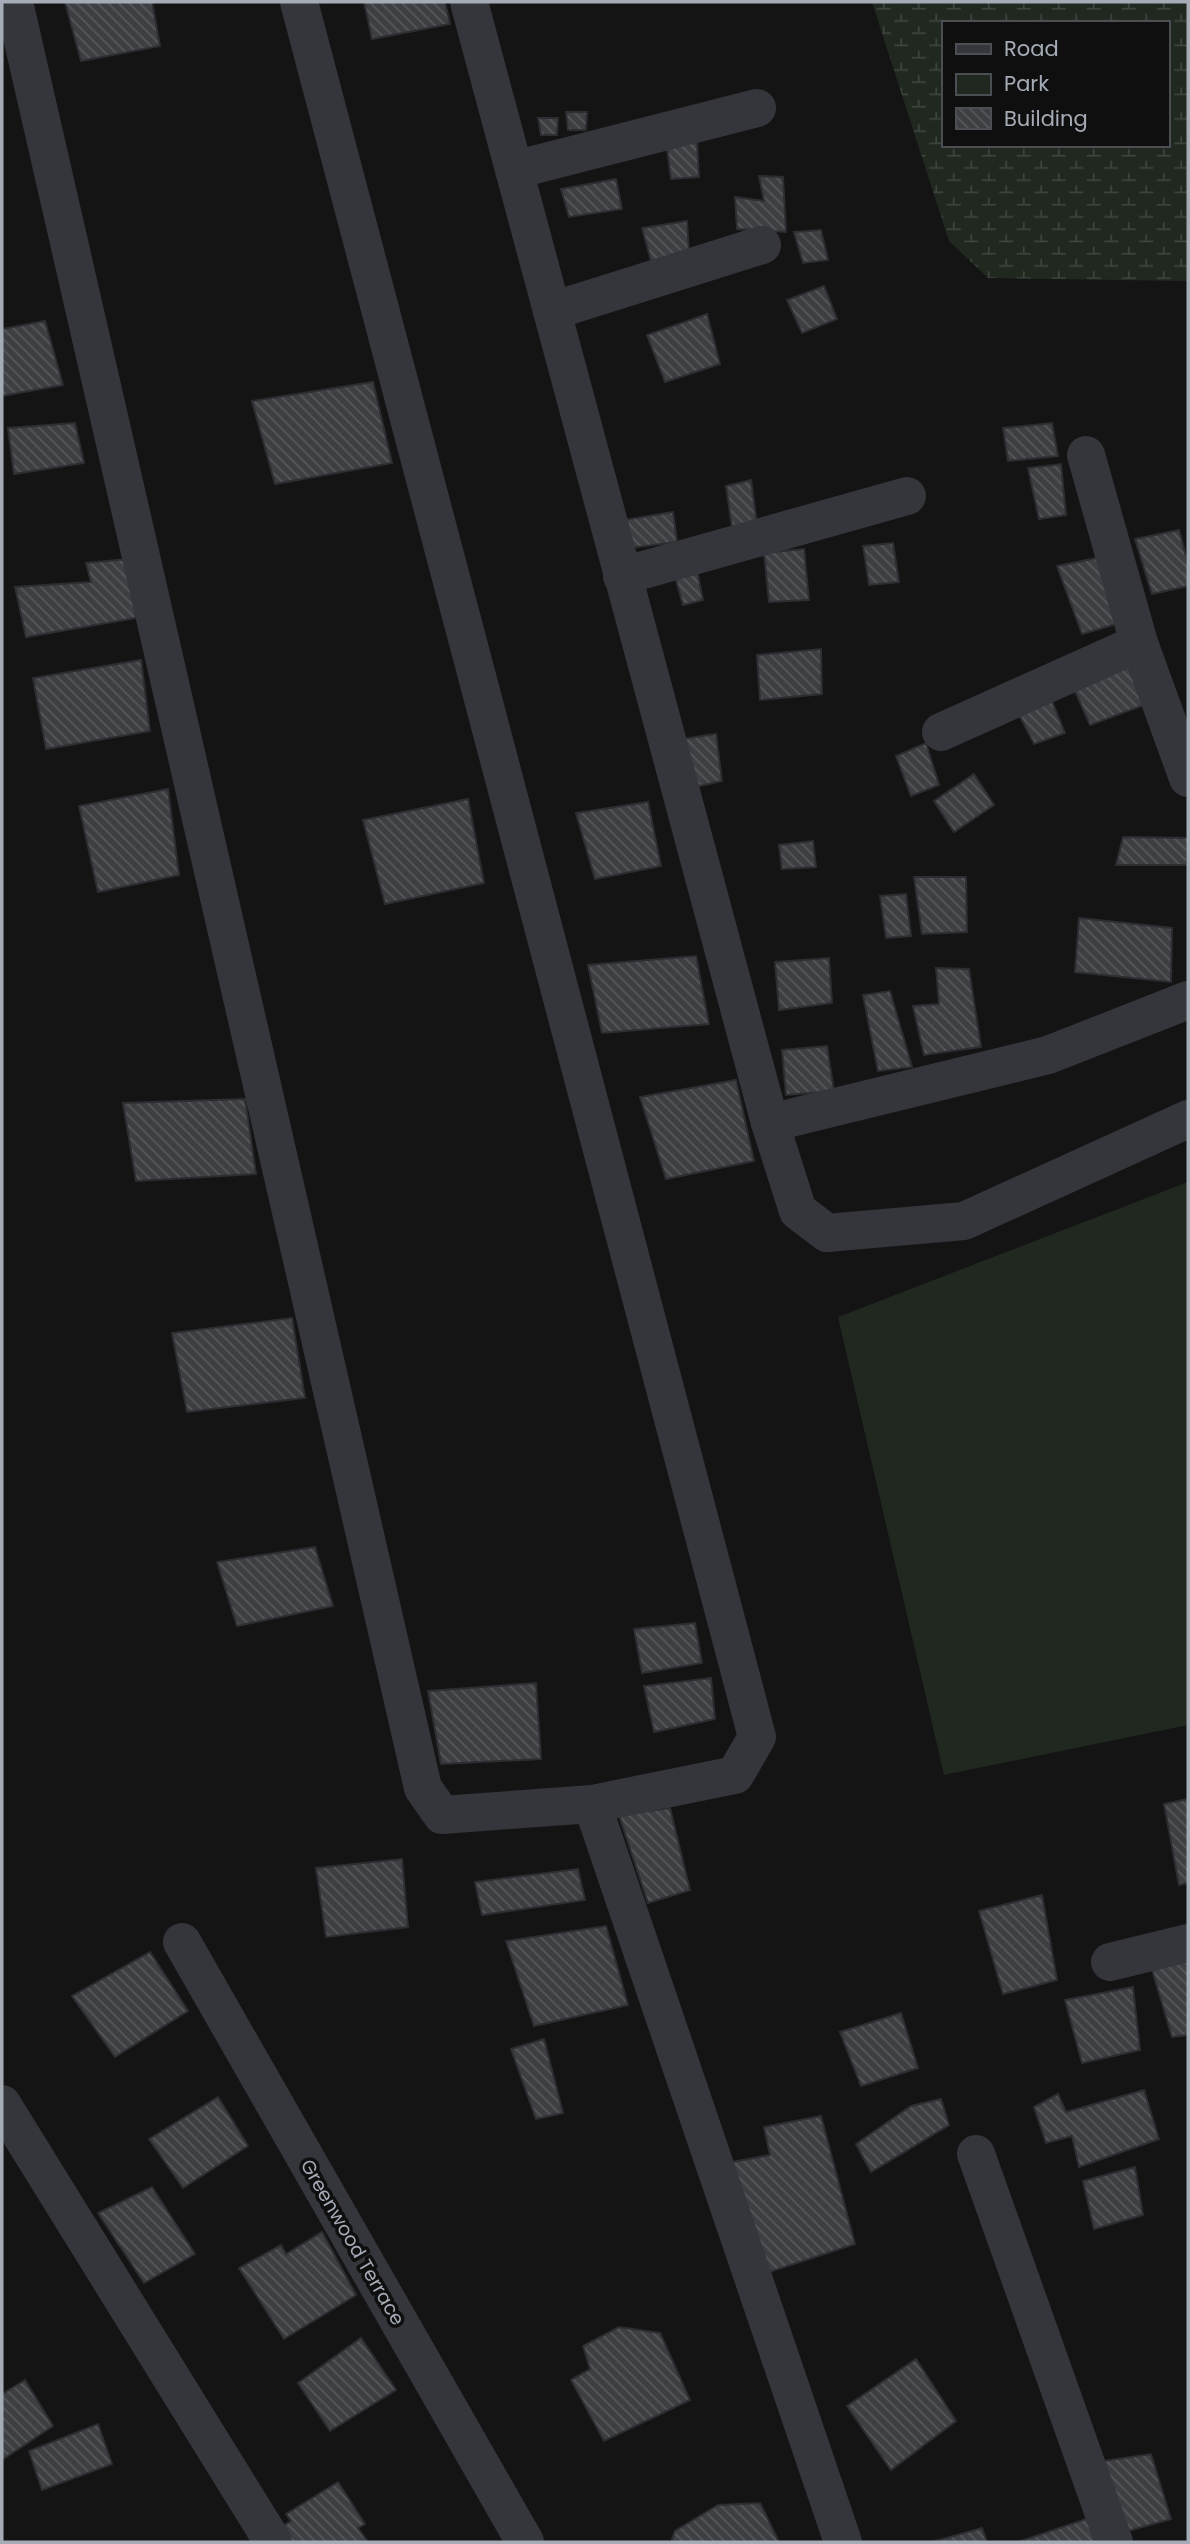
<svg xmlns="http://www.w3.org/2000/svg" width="1190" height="2544" viewBox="0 0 1190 2544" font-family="Poppins,sans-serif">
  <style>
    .wetland { fill: url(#wetland-marsh); fill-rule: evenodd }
    .green { fill: #202820 }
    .building { fill: url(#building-back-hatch); stroke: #2d2e32; stroke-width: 2 }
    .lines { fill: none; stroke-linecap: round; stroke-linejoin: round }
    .minor { stroke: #34363b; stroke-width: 38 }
    .labels { text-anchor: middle; stroke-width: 7; stroke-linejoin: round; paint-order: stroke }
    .street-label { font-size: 19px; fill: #a5acb6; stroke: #0f0f10 }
  </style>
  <defs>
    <pattern id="wetland-marsh" width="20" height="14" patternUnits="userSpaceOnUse" patternTransform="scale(1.75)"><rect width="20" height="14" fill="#202820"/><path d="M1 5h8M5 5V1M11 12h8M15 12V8" fill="none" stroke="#3d443e"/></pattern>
    <pattern id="building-back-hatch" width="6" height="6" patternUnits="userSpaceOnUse" patternTransform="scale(1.75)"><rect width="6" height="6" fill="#3e3f43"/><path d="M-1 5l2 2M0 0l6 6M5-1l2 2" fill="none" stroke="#57585c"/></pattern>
  </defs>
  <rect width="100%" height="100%" fill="#141415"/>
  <path class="wetland" d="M 872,2 L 1188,2 L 1188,281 L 988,278 L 949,241 ZM 943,23 L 1167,23 L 1167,145 L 943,145 Z"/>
  <polygon class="green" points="1188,1182 1188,1725 944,1775 838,1317"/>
  <g class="building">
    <polygon points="65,2 152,2 160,46 81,61"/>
    <polygon points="364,2 445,2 450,24 372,39"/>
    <polygon points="566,112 587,112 586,130 568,130"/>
    <polygon points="538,118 558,118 557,135 541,135"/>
    <polygon points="666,140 697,141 699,177 671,179"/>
    <polygon points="759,176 783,177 786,232 737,229 735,197 764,201"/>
    <polygon points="616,179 622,209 569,217 561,189"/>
    <polygon points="687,221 689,254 651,261 642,228"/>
    <polygon points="821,230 828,260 803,263 794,232"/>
    <polygon points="824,286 837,319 802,333 787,300"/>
    <polygon points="707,314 720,364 665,382 647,335"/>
    <polygon points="45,321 63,385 2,396 2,329"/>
    <polygon points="373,382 392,463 275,484 252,401"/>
    <polygon points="75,423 84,463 14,474 8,428"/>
    <polygon points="1052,423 1058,456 1008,461 1003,428"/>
    <polygon points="1061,464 1066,515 1039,519 1028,468"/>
    <polygon points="751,480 757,524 732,528 726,486"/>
    <polygon points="673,512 677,542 630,548 624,520"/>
    <polygon points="1179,530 1188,564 1188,586 1152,594 1135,539"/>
    <polygon points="893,543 899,582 869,585 863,546"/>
    <polygon points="804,549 809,600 769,602 764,553"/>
    <polygon points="1102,557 1120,623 1082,634 1057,566"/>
    <polygon points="128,559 136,618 26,637 15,587 91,582 86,563"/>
    <polygon points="695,561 703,600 683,605 672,566"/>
    <polygon points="821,649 822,694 760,700 757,655"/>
    <polygon points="141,660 150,731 46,749 33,678"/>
    <polygon points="1132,662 1147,704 1090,725 1071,682"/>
    <polygon points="1049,694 1065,733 1034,744 1014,705"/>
    <polygon points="716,734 722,781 686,789 675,740"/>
    <polygon points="926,743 939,785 911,796 896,756"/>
    <polygon points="974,774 994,805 954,832 934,801"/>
    <polygon points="168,789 179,875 98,892 79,806"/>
    <polygon points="468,799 484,883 385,904 363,820"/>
    <polygon points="648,802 661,866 595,879 576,813"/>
    <polygon points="1123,837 1188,838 1187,865 1116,865"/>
    <polygon points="813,841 816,867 782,869 779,845"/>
    <polygon points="914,877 966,877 967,932 922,934"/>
    <polygon points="906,894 911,936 886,938 880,896"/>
    <polygon points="1079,918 1172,928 1171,982 1075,972"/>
    <polygon points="696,956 709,1024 602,1033 588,965"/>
    <polygon points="829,958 832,1003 779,1010 775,962"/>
    <polygon points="936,968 969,969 981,1047 924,1055 913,1006 939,1004"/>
    <polygon points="890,991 912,1067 878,1071 863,995"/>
    <polygon points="827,1046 834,1091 786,1095 782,1050"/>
    <polygon points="736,1080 754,1161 666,1179 640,1097"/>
    <polygon points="245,1099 256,1174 136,1181 123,1103"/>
    <polygon points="292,1318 305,1398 187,1412 172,1333"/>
    <polygon points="315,1547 333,1606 237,1626 217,1562"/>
    <polygon points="695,1623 702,1663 642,1673 634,1629"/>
    <polygon points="711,1678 715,1719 654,1732 644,1686"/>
    <polygon points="536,1683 541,1759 441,1764 428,1691"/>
    <polygon points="1188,1799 1188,1883 1179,1885 1164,1804"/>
    <polygon points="670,1808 690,1890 648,1903 619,1815"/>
    <polygon points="402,1859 408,1927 326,1937 316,1868"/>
    <polygon points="578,1869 585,1900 482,1915 475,1882"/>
    <polygon points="1042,1895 1057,1980 1003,1994 979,1911"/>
    <polygon points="606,1926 628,2005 534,2026 506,1941"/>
    <polygon points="150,1952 188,2011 115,2057 72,1996"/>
    <polygon points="1188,1957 1188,2035 1172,2037 1150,1963"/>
    <polygon points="1133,1987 1140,2050 1082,2063 1065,2000"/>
    <polygon points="901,2013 918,2068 861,2086 840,2032"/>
    <polygon points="544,2039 563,2113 536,2119 511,2049"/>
    <polygon points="1144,2090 1159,2139 1079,2167 1072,2136 1046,2143 1034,2107 1058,2094 1066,2112"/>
    <polygon points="218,2097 248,2146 183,2188 149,2139"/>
    <polygon points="941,2099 949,2125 871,2172 856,2144 911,2106"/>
    <polygon points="821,2116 855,2244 766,2273 727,2163 770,2155 764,2127"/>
    <polygon points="1135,2167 1143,2215 1094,2229 1083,2181"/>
    <polygon points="152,2187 195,2254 144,2283 98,2213"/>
    <polygon points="322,2232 356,2295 284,2339 239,2268 281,2245 286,2254"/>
    <polygon points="619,2327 660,2333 690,2400 604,2441 571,2380 590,2369 583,2346"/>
    <polygon points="361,2338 396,2390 330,2431 298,2383"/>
    <polygon points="916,2359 956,2421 891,2470 847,2406"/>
    <polygon points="25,2380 53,2426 2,2460 2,2394"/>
    <polygon points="98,2424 112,2464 42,2490 29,2451"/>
    <polygon points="1151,2454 1171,2519 1128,2531 1103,2461"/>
    <polygon points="338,2482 365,2524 358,2528 368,2542 287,2542 278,2529 291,2521 286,2514"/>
    <polygon points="760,2503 779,2542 671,2542 675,2531 718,2505"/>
    <polygon points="1089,2518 1097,2542 1018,2542"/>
    <polygon points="982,2528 987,2542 932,2542"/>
  </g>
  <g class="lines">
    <g class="minor">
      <polyline points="14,2 423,1788 442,1815 592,1804 735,1775 757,1737 299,2"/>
      <polyline points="469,2 770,1123 798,1211 827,1233 964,1221 1188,1119"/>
      <polyline points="514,170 757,108"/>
      <polyline points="552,311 762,245"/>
      <polyline points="1086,455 1139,643 1188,778"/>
      <polyline points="622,576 907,496"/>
      <polyline points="941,732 1139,643"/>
      <polyline points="770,1123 1048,1055 1188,1000"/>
      <polyline points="592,1804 843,2542"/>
      <polyline points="182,1942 525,2542"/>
      <polyline points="1110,1962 1188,1943"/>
      <polyline points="2,2104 273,2542"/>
      <polyline points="976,2154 1114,2542"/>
    </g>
  </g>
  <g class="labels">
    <g class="street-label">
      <text transform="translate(353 2242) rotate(60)" y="7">Greenwood Terrace</text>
    </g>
  </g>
  <rect width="1190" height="2544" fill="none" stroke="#a5acb6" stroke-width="7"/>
  <rect x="942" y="21" width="228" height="126" fill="#0f0f10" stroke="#4b4e52" stroke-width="2"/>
  <rect x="956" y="44" width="35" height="10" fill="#34363b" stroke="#4b4e52" stroke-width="2"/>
  <text x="1004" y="56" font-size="21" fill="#a5acb6">Road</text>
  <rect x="956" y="74" width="35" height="21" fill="#202820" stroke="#4b4e52" stroke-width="2"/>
  <text x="1004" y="91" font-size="21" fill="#a5acb6">Park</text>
  <rect x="956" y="108" width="35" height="21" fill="url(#building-back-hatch)" stroke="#4b4e52" stroke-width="2"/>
  <text x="1004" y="126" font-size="21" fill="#a5acb6">Building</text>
</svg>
